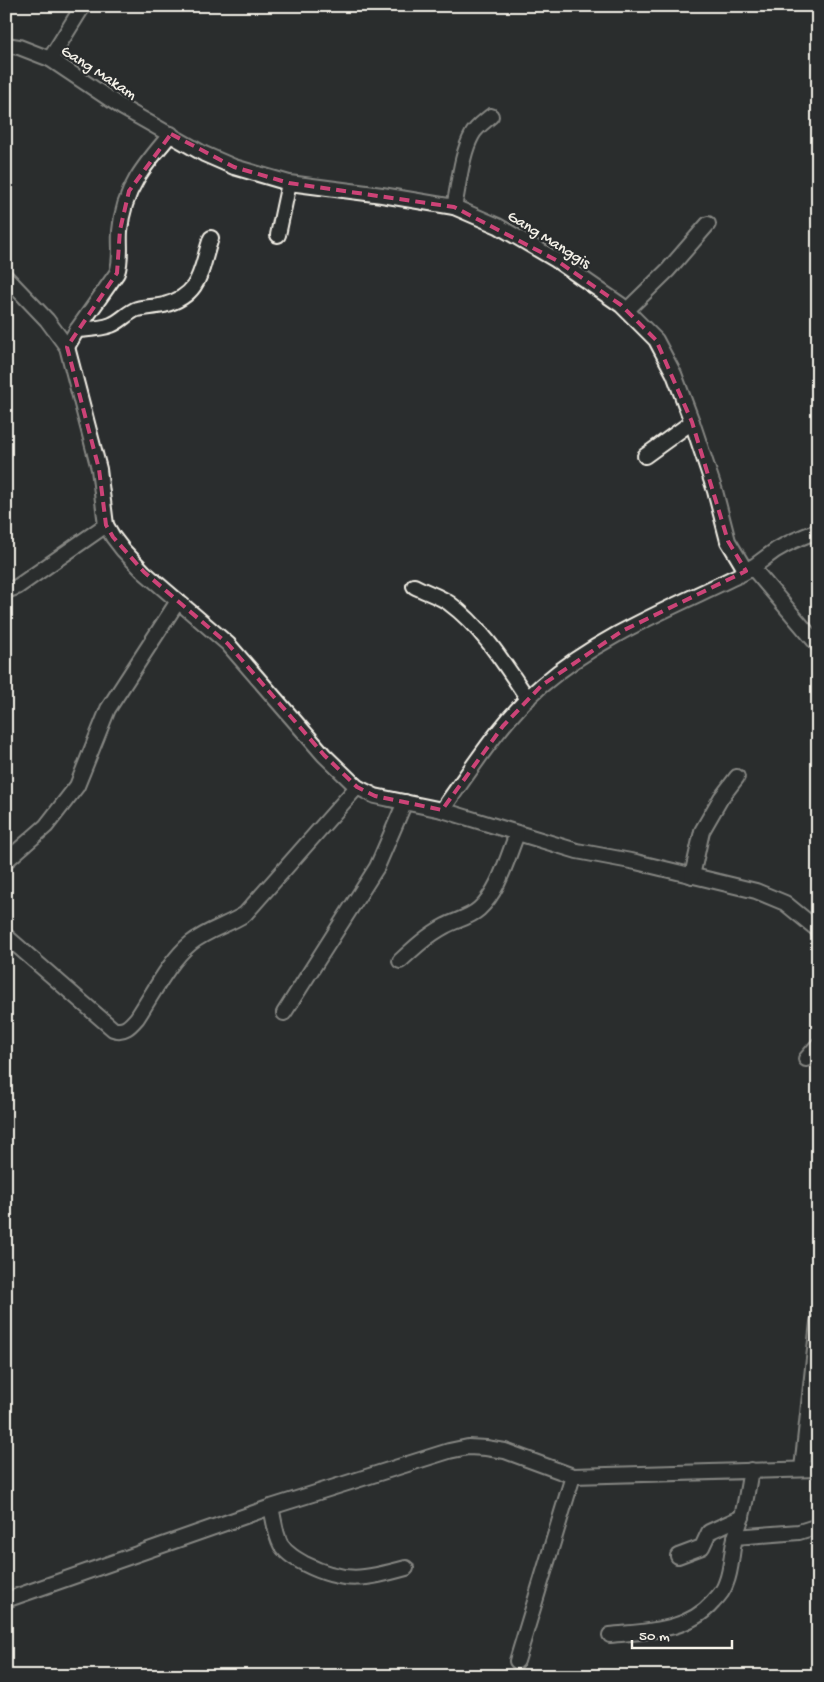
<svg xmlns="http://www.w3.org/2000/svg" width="824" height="1682" viewBox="0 0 824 1682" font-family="'Gochi Hand',sans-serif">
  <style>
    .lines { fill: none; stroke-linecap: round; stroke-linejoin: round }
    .street-casing { stroke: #f4f1e8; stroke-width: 18 }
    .street { stroke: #2a2d2e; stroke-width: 14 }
    .marked { fill: none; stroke: #cc4377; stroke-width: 4; stroke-dasharray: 10 6; stroke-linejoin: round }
    .labels { text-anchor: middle; stroke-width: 4.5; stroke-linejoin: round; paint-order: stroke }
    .street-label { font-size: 16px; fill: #f4f1e8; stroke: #2a2d2e }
  </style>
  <rect width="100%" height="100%" fill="#2a2d2e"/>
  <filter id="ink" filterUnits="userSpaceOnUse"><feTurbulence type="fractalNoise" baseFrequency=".02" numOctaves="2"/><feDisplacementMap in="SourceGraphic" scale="10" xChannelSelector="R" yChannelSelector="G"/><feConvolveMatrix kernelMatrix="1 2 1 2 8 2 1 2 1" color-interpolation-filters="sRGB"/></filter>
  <g filter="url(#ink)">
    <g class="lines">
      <g class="street-casing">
        <g id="street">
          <polyline points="6,45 19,47 50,59 123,108 204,154 234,167 289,183 382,195 454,207 498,226 556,260 621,305 656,340 674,374 692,422 715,491 728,541 746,571"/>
          <polyline points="50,59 83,6"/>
          <path d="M 454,207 C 459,185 461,155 472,135 C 476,127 484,122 491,116"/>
          <polyline points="278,235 289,183"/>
          <polyline points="6,277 47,320 67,347 99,469 106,525 113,537 123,550 144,572 228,644 324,755 357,787 375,796 442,810 577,851 636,862 756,891 785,903 818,930"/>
          <polyline points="627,310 668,270 708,224"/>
          <path d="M 77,330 C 87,329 101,329 111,325 C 120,322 128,312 137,309 C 146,307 155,307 164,305 C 202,295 200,270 211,238"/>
          <path d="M 67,347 L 77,330 L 117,273 C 122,259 119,245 120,231 C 123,190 145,164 171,134"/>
          <polyline points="645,456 692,422"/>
          <polyline points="752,567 818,645"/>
          <path d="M 414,586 C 425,592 439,596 449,603 C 483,628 505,665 528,699"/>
          <polyline points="6,591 17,587 106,525"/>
          <path d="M 442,810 C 473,767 501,721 541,686 C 599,636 671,608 739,575 C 753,569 764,558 776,550 C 789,542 804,536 818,531"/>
          <polyline points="6,861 46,826 77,786 108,709 178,601"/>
          <polyline points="692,876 702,831 721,798 737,777"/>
          <path d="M 6,936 L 113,1029 C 124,1033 130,1026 137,1018 C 153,994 169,961 191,943 C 207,930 228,925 245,914 L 357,787"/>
          <path d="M 400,961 C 414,948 428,935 445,926 C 456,920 469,918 479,909 C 499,891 507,858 517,834"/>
          <polyline points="284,1013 377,867 405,802"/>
          <polyline points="806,1059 818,1045"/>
          <polyline points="802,1469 818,1322"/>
          <path d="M 271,1507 C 274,1519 275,1534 281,1545 C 287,1554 296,1559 305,1564 C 344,1584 366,1579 406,1568"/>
          <polyline points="735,1537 799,1532 818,1526"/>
          <polyline points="678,1556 702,1547 709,1532 742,1517"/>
          <polyline points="6,1600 271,1507 449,1451 468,1447 486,1448 505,1451 573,1476 818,1469"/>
          <path d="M 610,1635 C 646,1631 687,1632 713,1602 C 718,1597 724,1590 726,1583 C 732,1569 731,1553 735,1538 C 737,1530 740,1523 742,1516 C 746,1501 748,1486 751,1470"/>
          <polyline points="517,1661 573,1476"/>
        </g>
      </g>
      <use href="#street" class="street"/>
    </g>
  </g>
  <path d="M0 0H824V1682H0ZM 171,134 L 234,167 L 289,183 L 454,207 L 556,260 L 621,305 L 656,340 L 692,422 L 728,541 L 746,571 L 622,631 L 542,685 L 503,726 L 442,810 L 375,796 L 357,787 L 324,755 L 228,644 L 144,572 L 113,537 L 106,525 L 99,469 L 67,347 L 117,273 L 120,230 L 129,191 Z" fill="#2a2d2e" fill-opacity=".55" fill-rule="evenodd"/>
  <path class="marked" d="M 171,134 L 234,167 L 289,183 L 454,207 L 556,260 L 621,305 L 656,340 L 692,422 L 728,541 L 746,571 L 622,631 L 542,685 L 503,726 L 442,810 L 375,796 L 357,787 L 324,755 L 228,644 L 144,572 L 113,537 L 106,525 L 99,469 L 67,347 L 117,273 L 120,230 L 129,191 Z"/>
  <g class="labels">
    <g class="street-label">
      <text transform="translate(100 71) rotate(33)" y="6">Gang Makam</text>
      <text transform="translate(550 238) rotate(32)" y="6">Gang Manggis</text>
    </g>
  </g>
  <rect width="824" height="1682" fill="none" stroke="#2a2d2e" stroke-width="25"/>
  <rect x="12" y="12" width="799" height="1657" fill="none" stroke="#f4f1e8" stroke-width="2" filter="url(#ink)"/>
  <path d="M632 1640v8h100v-8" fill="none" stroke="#f4f1e8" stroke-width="2.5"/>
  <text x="639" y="1640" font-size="15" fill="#f4f1e8" stroke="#2a2d2e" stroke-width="4" paint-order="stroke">50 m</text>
</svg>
